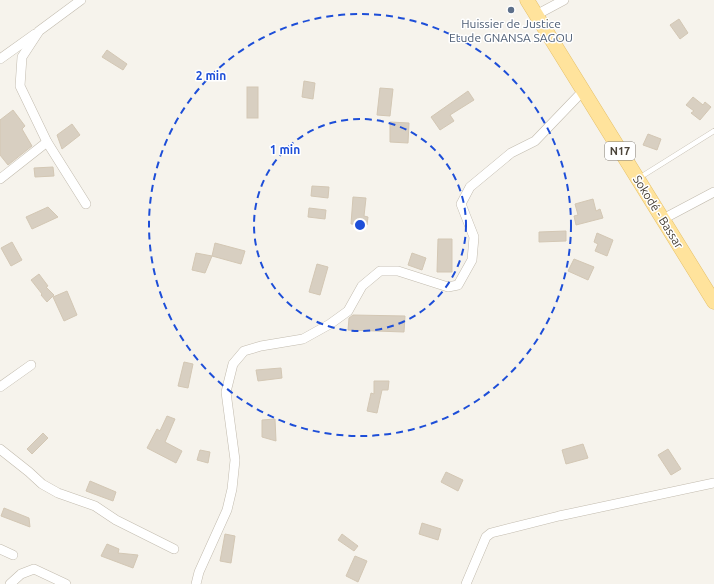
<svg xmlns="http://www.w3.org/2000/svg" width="714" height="584" viewBox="0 0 714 584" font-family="Ubuntu,sans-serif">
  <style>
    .building { fill: #d8cfc1; stroke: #d3c7b4 }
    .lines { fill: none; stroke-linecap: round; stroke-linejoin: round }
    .service-casing { stroke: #c2bbae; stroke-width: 5.5 }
    .minor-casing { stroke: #c2bbae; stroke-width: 10 }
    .primary-casing { stroke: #e6c16a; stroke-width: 15 }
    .service { stroke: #fff; stroke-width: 4.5 }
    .minor { stroke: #fff; stroke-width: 9 }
    .primary { stroke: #ffe39c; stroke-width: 14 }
    .ring { fill: none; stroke: #1d4ed8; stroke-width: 2; stroke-dasharray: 7 5 }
    .service-dot { fill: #5c6f8a; stroke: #fff; stroke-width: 1.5 }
    .labels { text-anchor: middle; stroke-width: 3; stroke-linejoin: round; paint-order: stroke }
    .shield { fill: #fff; stroke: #817c74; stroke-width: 1 }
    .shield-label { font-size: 11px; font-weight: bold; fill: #4b4439 }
    .service-label { font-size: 12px; fill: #4e5e75; stroke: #fff }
    .street-label { font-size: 12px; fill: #4b4439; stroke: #fff }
    .centre { fill: #1d4ed8; stroke: #fff; stroke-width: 2 }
    .ring-label { font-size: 12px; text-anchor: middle; font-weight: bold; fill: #1d4ed8; stroke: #fff; stroke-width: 3; stroke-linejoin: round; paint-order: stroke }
  </style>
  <rect width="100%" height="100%" fill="#f6f3ec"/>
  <g class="building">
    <polygon points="679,19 688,33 680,39 670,25"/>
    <polygon points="107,50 127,64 123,70 102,57"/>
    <polygon points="304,81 315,83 313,99 302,97"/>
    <rect x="247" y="87" width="11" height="31"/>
    <polygon points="380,88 393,89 390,116 377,115"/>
    <polygon points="468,91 474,100 450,115 454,121 440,130 431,117"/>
    <polygon points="693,97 703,105 705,102 711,107 700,120 691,113 694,111 686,105"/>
    <polygon points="13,110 25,126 22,129 32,146 8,165 0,155 0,120"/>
    <polygon points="390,122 409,123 408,143 390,142"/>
    <polygon points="72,124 80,135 62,149 57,135"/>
    <polygon points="648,134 661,139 657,150 643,145"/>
    <polygon points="53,167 54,176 35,177 34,168"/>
    <polygon points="312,186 329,187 328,198 311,196"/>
    <polygon points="353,197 366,198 364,216 368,217 367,225 351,224"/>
    <polygon points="593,199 596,211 600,209 603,218 576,225 574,216 578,215 575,204"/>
    <polygon points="48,207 58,217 32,229 26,217"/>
    <polygon points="309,208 326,210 325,219 308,217"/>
    <polygon points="566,231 566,241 539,242 539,232"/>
    <polygon points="597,233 613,240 607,256 595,251 598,244 594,242"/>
    <polygon points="438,239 452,239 452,272 437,272"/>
    <polygon points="12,242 22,260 11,266 1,248"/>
    <polygon points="215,243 245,251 241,264 212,256"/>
    <polygon points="196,253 212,256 205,273 192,270"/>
    <polygon points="412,253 426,258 422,270 408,265"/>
    <polygon points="574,259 594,267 588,280 568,271"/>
    <polygon points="317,264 328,267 320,295 309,292"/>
    <polygon points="39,274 48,286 46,287 54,295 47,302 41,295 42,294 31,280"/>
    <polygon points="67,291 77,315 64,321 53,297"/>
    <polygon points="353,315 405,316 404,332 348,330 349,318"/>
    <polygon points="184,362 193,364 188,388 178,386"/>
    <polygon points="281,368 282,378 258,381 256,370"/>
    <polygon points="374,381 389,381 388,390 382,390 377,413 367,411 371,393 374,394"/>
    <polygon points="167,416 175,419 165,442 182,451 176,463 147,448 157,429 160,431"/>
    <polygon points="275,419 276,441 262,437 262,420"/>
    <polygon points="43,433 48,438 32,454 27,449"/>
    <polygon points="583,444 588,458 566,464 562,450"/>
    <polygon points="668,449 681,469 671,475 658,455"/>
    <polygon points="200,450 210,452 208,463 197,460"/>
    <polygon points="446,472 463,480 458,491 441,482"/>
    <polygon points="90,481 116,492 113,501 86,491"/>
    <polygon points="4,508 29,518 30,527 1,516"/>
    <polygon points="422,523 441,529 438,540 419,534"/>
    <polygon points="225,534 235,536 231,563 220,561"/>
    <polygon points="342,534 358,546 354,551 338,540"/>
    <polygon points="107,544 119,549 118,553 138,555 133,568 101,556"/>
    <polygon points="355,556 367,561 358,582 346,576"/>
  </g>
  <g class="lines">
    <g class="service-casing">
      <polyline id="service" points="639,178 714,131"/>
    </g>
    <g class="minor-casing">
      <g id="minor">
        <polyline points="81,0 39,31 22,57 20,86 47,142 86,204"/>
        <polyline points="536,15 564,0"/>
        <polyline points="0,59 35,34"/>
        <polyline points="0,179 47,142"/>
        <polyline points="663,219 714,192"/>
        <polyline points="0,387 31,365"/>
        <polyline points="0,449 29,472 42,484 58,493 95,506 116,520 174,549"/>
        <polyline points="0,549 13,555"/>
        <polyline points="10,584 21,574 34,569 66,584"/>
        <polyline points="196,584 199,572 227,510 232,489 235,460 226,392 233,364 244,351 261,346 303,339 330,324 348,311 362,286 380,271 398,271 448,287 458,285 472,260 474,237 461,204 470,187 511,153 535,141 583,91"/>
        <polyline points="466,584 486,537 491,533 559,516 714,483"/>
      </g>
    </g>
    <g class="primary-casing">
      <polyline id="primary" points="527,0 714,302"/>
    </g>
    <use href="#service" class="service"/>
    <use href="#minor" class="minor"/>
    <use href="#primary" class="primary"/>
  </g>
  <g class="ring">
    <circle cx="360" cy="225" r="106"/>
    <circle cx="360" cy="225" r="211"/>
  </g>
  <circle class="service-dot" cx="511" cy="10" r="4"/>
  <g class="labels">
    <rect class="shield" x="605" y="142" width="30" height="18" rx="3"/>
    <g class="shield-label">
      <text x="620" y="155">N17</text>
    </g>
    <g class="service-label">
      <text x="511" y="28">Huissier de Justice<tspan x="511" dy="14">Etude GNANSA SAGOU</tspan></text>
    </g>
    <g class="street-label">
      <text transform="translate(658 212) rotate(58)" y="4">Sokodé - Bassar</text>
    </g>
  </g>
  <circle cx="360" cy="225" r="6" class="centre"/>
  <g class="ring-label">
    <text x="211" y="80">2 min</text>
    <text x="285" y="154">1 min</text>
  </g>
</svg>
